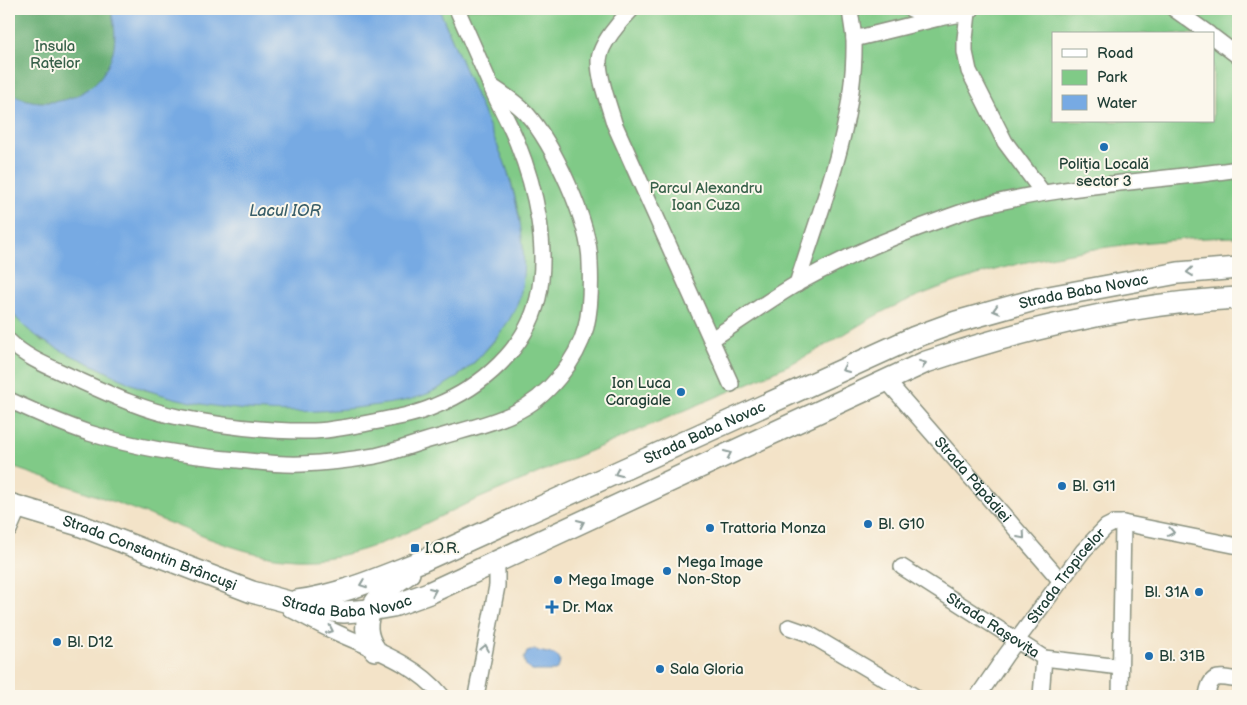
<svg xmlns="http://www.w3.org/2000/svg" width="1247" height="705" viewBox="0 0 1247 705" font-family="'Balsamiq Sans',sans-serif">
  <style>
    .green { fill: #80ca87; stroke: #50845e; fill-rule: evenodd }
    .forest { fill: #68ae74; stroke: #447654 }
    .water { fill: #77aae3; stroke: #4b748c }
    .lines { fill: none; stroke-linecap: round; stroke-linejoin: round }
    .street-casing { stroke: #89907e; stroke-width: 18 }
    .secondary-casing { stroke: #89907e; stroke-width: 24 }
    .street { stroke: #fff; stroke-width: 15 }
    .secondary { stroke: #fff; stroke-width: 21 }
    .oneway { stroke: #8f9e9a }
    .poi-dot { fill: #1f6fb2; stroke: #fbf7ec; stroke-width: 2 }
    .labels { text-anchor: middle; stroke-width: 4; stroke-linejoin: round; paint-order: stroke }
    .park-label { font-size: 15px; fill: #376049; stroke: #fbf7ec }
    .poi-label { font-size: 15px; fill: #1f3d34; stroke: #fbf7ec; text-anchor: start }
    .street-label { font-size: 15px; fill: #1f3d34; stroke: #fbf7ec }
    .water-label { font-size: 16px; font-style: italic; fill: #395e69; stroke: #fbf7ec }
  </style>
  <rect width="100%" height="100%" fill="#fbf7ec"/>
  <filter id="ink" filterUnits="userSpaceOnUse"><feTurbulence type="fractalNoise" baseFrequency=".02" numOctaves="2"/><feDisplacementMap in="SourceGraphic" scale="10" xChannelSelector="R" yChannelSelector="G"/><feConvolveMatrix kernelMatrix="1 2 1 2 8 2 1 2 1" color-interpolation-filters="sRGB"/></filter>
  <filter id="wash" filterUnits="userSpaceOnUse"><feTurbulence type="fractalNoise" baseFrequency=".0096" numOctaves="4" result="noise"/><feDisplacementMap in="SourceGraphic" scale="20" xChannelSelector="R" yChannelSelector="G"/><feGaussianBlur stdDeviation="1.12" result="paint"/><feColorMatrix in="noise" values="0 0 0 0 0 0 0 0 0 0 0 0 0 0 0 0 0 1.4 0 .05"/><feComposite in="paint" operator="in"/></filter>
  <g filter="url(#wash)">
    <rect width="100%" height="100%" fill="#f3e3c8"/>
    <path class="green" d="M 439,9 L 1238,9 L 1238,237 C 1126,239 1000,258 897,305 C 872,316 849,332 824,346 C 803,359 779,369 756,380 C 666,418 577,457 487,495 C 419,523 360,567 283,558 C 237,553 192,531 149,515 C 103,497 56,482 9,466 L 9,308 L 13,315 L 41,340 L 145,390 L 180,399 L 221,407 L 254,410 L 429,393 L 464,372 L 476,361 L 496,339 L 515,308 L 520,218 L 511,181 L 504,161 ZM 1053,34 L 1213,34 L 1213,121 L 1053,121 Z"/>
    <path class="forest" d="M 9,9 L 110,9 C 128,58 94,105 41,102 C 31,102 17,98 9,91 Z"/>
    <g class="water">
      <path d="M 110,9 L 439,9 L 504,161 C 517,199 529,251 521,291 C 517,312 503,330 489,346 C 473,366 451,384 427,394 C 408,402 384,404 364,407 C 292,416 216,413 147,390 C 129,384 112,374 95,366 C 63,351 29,339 9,308 L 9,91 C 17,98 31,102 41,102 C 94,105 128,58 110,9 Z"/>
      <polygon points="534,650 556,655 560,660 559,666 555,671 532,671 526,666 524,659 527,652"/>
    </g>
  </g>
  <g filter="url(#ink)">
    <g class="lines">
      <g class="street-casing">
        <g id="street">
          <path d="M 632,9 C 621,20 599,45 599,61 C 599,80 609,105 614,123 L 731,384"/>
          <polyline points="911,9 939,18"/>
          <polyline points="972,9 968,13 965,39 965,52 969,71 1005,142 1043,193"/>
          <polyline points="1174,9 1209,34"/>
          <polyline points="1213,37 1238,56"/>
          <polyline points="854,39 939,18 968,13"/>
          <path d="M 797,284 C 822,204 856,124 854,39 C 853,29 851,19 850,9"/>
          <path d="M 712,339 C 741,320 769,300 798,283 C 843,258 891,237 940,220 C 954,215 969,209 983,206 C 1067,184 1154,182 1238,169"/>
          <path d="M 9,341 C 27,359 53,368 76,379 C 109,394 143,410 178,417 C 222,426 270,432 314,431 C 334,430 354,426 373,422 C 394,418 415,415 435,406 C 482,387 526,349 538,298 C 549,248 536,189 517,142 C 509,122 498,104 490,84 C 479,59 468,34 457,9"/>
          <path id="s1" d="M 886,380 L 1061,581"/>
          <path d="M 9,400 C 35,412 62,424 89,433 C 138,448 187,456 238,460 C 259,462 280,465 302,464 C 326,463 351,460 375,456 C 395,452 416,443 436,438 C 463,430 489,425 514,413 C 547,398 577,361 586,327 C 591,306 591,284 590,263 C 590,223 553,143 526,113 C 516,102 502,94 490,85"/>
          <polyline points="9,530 19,507"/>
          <path id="s2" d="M 902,567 L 1044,658 L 1120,667"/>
          <path d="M 290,609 C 304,616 317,624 331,630 C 369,648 415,662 442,696"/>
          <polyline points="789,627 809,634 914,696"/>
          <polyline points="476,696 497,586 497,572 494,564"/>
          <path id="s3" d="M 978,696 L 1006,655 L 1083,551 L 1106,527 L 1114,523 L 1123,523 L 1238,546"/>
          <polyline points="1041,696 1044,658"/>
          <polyline points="1120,696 1123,523"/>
          <path d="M 1207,696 C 1210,673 1219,677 1238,680"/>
        </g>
      </g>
      <g class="secondary-casing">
        <g id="secondary">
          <path id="s4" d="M 9,504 L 79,525 L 252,592 L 318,610 L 344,612 L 370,610 L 393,606 L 429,593 L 926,362 C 1027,328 1132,303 1238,298"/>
          <path id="s5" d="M 297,601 C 341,595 381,577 422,561 L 915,337 L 956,322 L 1038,299 L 1178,273 L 1238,268"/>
          <path d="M 375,650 C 352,618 382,590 409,573"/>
        </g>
      </g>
      <use href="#street" class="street"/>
      <use href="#secondary" class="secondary"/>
    </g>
    <defs><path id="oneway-chevron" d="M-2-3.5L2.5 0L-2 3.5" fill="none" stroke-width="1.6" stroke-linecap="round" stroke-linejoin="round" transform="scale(1.25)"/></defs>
    <g class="oneway">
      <use href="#oneway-chevron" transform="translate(1190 272) rotate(174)"/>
      <use href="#oneway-chevron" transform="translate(996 310) rotate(163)"/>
      <use href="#oneway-chevron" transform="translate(923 364) rotate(-22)"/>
      <use href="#oneway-chevron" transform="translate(845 369) rotate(155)"/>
      <use href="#oneway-chevron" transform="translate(728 454) rotate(-25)"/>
      <use href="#oneway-chevron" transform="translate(618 473) rotate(156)"/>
      <use href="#oneway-chevron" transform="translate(581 523) rotate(-25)"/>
      <use href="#oneway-chevron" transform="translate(1171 532) rotate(11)"/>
      <use href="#oneway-chevron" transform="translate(1022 536) rotate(49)"/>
      <use href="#oneway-chevron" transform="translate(363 584) rotate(159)"/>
      <use href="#oneway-chevron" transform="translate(433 591) rotate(-23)"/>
      <use href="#oneway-chevron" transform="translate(330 630) rotate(25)"/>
      <use href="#oneway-chevron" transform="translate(485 648) rotate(-79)"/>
    </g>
  </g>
  <g class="poi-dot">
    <circle cx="1104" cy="147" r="5"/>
    <circle cx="681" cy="392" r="5"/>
    <circle cx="1062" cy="486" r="5"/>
    <circle cx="868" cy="524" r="5"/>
    <circle cx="710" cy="528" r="5"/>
    <rect x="410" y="543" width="10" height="10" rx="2.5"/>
    <circle cx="667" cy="571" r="5"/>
    <circle cx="558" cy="580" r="5"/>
    <circle cx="1199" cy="592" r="5"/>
    <path d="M549.5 599.5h5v5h5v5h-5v5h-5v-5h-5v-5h5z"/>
    <circle cx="57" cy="642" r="5"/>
    <circle cx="1149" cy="656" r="5"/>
    <circle cx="660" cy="669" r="5"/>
  </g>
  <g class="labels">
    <g class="park-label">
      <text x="55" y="51">Insula<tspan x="55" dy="17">Rațelor</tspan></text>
      <text x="706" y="193">Parcul Alexandru<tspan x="706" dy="17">Ioan Cuza</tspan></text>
    </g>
    <g class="poi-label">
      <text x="1104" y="169" text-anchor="middle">Poliția Locală<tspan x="1104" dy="17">sector 3</tspan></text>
      <text x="671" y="388" text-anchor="end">Ion Luca<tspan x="671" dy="17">Caragiale</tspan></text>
      <text x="1072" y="491">Bl. G11</text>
      <text x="878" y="529">Bl. G10</text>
      <text x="720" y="533">Trattoria Monza</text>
      <text x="425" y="553">I.O.R.</text>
      <text x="677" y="567">Mega Image<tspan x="677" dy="17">Non-Stop</tspan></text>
      <text x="568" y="585">Mega Image</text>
      <text x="1189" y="597" text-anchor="end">Bl. 31A</text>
      <text x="562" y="612">Dr. Max</text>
      <text x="67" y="647">Bl. D12</text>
      <text x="1159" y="661">Bl. 31B</text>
      <text x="670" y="674">Sala Gloria</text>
    </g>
    <g class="street-label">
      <text dy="5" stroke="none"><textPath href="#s5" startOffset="848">Strada Baba Novac</textPath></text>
      <text dy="5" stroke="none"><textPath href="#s5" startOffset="442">Strada Baba Novac</textPath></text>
      <text dy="5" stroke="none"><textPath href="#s1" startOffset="132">Strada Păpădiei</textPath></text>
      <text dy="5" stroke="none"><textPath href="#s4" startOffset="149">Strada Constantin Brâncuși</textPath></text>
      <text dy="5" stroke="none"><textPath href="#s3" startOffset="149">Strada Tropicelor</textPath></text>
      <text dy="5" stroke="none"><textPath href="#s4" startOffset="356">Strada Baba Novac</textPath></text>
      <text dy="5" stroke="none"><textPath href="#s2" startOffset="108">Strada Rașovița</textPath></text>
    </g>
    <g class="water-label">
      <text x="285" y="216">Lacul IOR</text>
    </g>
  </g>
  <rect width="1247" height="705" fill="none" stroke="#fbf7ec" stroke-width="30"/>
  <rect x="1052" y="32" width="162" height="90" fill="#fbf7ec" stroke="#a3ada2"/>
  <rect x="1062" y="49" width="25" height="8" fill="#ffffff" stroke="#a3ada2"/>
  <text x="1097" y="58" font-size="15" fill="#1f3d34">Road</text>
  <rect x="1062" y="70" width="25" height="15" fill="#80ca87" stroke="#a3ada2"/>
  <text x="1097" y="82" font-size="15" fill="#1f3d34">Park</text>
  <rect x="1062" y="95" width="25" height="15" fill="#77aae3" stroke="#a3ada2"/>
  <text x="1097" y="108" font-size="15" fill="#1f3d34">Water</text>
</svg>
